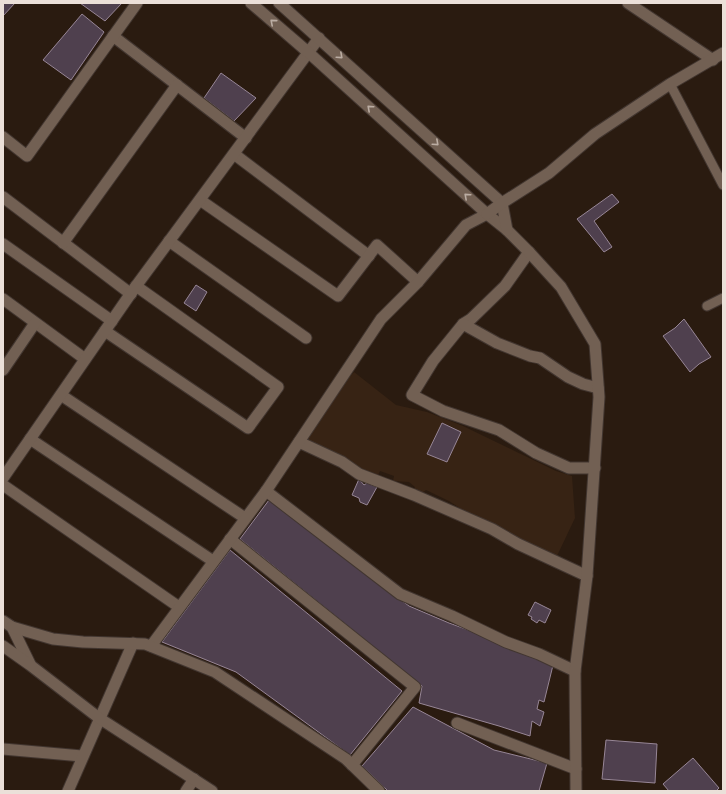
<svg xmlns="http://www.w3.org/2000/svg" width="726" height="794" viewBox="0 0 726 794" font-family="'Source Serif 4',serif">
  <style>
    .built { fill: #372314 }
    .building { fill: #4f404e; stroke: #978696 }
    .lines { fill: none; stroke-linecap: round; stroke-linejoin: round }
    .service-casing { stroke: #423630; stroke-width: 11 }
    .minor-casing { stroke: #423630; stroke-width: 13 }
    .tertiary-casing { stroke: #423630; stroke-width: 13 }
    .service { stroke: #726053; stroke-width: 9 }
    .minor { stroke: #726053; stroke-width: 11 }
    .tertiary { stroke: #726053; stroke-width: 11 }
    .oneway { stroke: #bbada3 }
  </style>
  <rect width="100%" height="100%" fill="#2a1b10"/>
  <polygon class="built" points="354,372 396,405 427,412 463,426 556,471 572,476 575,518 556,558 469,514 449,501 426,490 422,493 414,489 415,487 409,482 393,481 394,476 380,471 378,475 371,472 367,472 306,440 340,388"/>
  <g class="building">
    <polygon points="3,3 15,3 3,16"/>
    <polygon points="80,3 122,3 105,21"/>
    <polygon points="82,14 104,32 71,80 43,60"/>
    <polygon points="221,73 256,98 234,121 204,98"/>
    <polygon points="612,194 619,202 594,221 612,247 604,252 577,219"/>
    <polygon points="196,285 207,292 196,311 184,303"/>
    <polygon points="684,319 711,357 699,364 690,372 663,336 675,328"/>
    <polygon points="442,423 461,432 447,462 427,454"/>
    <polygon points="359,479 364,485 367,483 377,487 367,505 360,502 359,498 352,495"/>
    <polygon points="269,500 409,606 449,623 554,661 544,702 539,700 537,709 544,712 540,726 532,721 530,736 499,726 419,703 422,686 240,539"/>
    <polygon points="230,550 402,691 350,755 236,672 162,642"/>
    <polygon points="535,602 551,610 545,623 539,620 537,623 531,619 532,617 528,615"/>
    <polygon points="413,707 494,750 547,763 539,791 388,791 362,766"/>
    <polygon points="606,740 657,744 655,783 602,779"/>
    <polygon points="693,758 719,788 716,791 669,791 663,784"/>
  </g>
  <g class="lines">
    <g class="service-casing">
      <g id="service">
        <polyline points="670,84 723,185"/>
        <polyline points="707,306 723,298"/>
      </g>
    </g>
    <g class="minor-casing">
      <g id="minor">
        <polyline points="628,3 713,60"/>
        <polyline points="113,36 246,138"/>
        <polyline points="3,137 27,156 137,3"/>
        <polyline points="234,154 369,256"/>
        <polyline points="3,197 131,294"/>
        <polyline points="200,200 338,296 377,245 418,282"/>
        <polyline points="169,241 306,338"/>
        <polyline points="63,243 177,85"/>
        <polyline points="3,244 112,321"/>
        <polyline points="529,252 505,286 471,319 463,324 433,361 412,395 443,411 499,430 536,453 569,468 595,468"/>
        <polyline points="3,299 85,359"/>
        <polyline points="463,324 497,343 530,356 540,358 568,377 583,384 598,388"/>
        <polyline points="105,331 248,428 278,387 136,286"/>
        <polyline points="3,370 35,323"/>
        <polyline points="61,395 245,518"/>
        <polyline points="30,439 213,561"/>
        <polyline points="299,442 342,462 359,474 414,495 492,529 518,544 587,576"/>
        <polyline points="3,478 136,286 319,38"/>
        <polyline points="3,485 179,607"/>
        <polyline points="266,491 400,594 452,616 506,642 539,654 575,671"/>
        <polyline points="230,539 415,687 352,765"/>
        <polyline points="151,646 266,491 381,319 418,282 466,225 487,214"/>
        <polyline points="457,723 576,769"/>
        <polyline points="3,749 82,756"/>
        <polyline points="68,791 133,643"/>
        <polyline points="186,791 194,779"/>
      </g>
    </g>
    <g class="tertiary-casing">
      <g id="tertiary">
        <polyline points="251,3 309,53 487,214 507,230 529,252 561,287 595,344 599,397 587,576 575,671 576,791"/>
        <polyline points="279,3 502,203 507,230"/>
        <polyline points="487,214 502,203 549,173 595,134 670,84 723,53"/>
        <polyline points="3,621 12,627 30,664"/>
        <polyline points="12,627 53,639 83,642 145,644 215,672 346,759 379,791"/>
        <polyline points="3,646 30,665 99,718 212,791"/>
      </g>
    </g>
    <use href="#service" class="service"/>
    <use href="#minor" class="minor"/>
    <use href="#tertiary" class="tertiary"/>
  </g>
  <defs><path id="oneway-chevron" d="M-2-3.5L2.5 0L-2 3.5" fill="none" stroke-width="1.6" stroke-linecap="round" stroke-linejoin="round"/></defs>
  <g class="oneway">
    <use href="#oneway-chevron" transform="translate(273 22) rotate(-139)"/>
    <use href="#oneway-chevron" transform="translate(340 56) rotate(42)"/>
    <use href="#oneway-chevron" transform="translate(370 108) rotate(-138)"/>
    <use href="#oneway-chevron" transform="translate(436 143) rotate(42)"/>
    <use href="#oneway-chevron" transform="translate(467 196) rotate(-138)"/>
  </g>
  <rect width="726" height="794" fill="none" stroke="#ebe0d9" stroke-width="8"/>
</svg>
